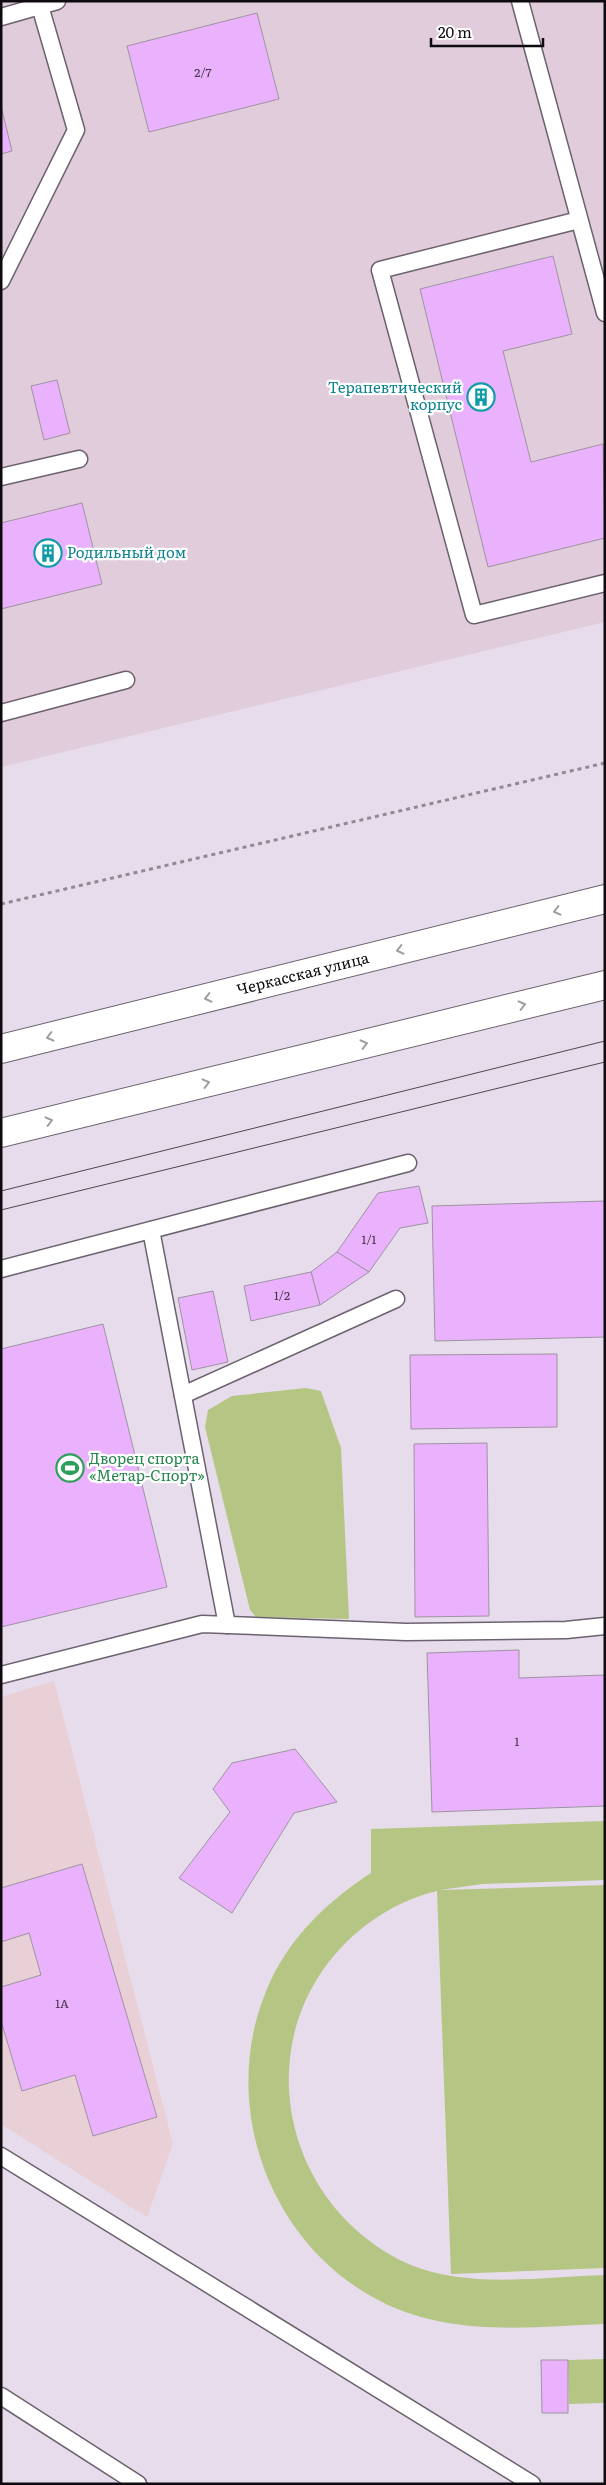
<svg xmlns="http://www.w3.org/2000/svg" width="606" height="2485" viewBox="0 0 606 2485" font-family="Literata,serif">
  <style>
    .education { fill: #e9cfd6 }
    .medical { fill: #e0ccdb }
    .green { fill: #b5c684 }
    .building { fill: #eab2fc; stroke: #9e93a1 }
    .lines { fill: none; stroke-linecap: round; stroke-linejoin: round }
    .service-casing { stroke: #6c626f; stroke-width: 19 }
    .secondary-casing { stroke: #6c626f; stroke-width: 30 }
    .path { stroke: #918994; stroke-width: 3; stroke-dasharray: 4 4; stroke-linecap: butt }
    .service { stroke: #fff; stroke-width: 16 }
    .secondary { stroke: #fff; stroke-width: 28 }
    .tram { stroke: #4d474f; stroke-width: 1 }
    .oneway { stroke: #9f9d9f }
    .labels { text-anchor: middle; stroke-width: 4.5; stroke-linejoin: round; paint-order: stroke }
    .number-label { font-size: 12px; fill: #45344a }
    .culture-label { font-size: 15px; fill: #0d838f; stroke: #fff; text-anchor: end }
    .street-label { font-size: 15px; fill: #0e0a0f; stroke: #fff }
    .leisure-label { font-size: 15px; fill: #27864d; stroke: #fff; text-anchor: start }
  </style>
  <rect width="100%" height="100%" fill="#e7dceb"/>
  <polygon class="education" points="54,1681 173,2144 147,2217 1,2124 1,1697"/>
  <polygon class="medical" points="1,1 605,1 605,622 1,767"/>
  <g class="green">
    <polygon points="306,1388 321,1391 341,1448 349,1619 256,1617 250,1610 205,1427 208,1410 232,1396"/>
    <path d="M 605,1821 L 605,1880 L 483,1884 L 440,1890 L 605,1885 L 605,2268 L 451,2274 L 437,1891 C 406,1898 378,1914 354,1935 C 250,2028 275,2192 396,2258 C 458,2291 537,2277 605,2275 L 605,2324 C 530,2327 452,2337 382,2302 C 267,2245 216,2099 270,1982 C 292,1935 328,1901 371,1873 L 371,1829 Z"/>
    <polygon points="605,2359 605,2403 569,2404 568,2360"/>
  </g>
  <g class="building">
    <polygon points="257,13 279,99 149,132 127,46"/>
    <polygon points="1,106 12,151 1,154"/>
    <polygon points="553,256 572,334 503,351 531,462 603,444 605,538 488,567 420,289"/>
    <polygon points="57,380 70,433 44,440 31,386"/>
    <polygon points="82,503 102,584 1,609 1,523"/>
    <polygon points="419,1186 428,1223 400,1228 369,1272 337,1252 378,1193"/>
    <polygon points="605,1201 605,1337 435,1341 432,1206"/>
    <polygon points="337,1252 369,1272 320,1305 311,1272"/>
    <polygon points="311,1272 320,1305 251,1321 244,1286"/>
    <polygon points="213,1291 228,1362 192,1370 178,1298"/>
    <polygon points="103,1324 167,1587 1,1627 1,1349"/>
    <polygon points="557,1354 557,1427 411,1429 410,1355"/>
    <polygon points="487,1443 489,1616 415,1617 414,1444"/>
    <polygon points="519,1650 519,1678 605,1675 605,1806 432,1812 427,1653"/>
    <polygon points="295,1749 337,1802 294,1813 232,1913 179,1878 230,1812 213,1789 232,1763"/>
    <polygon points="82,1864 157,2117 93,2136 75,2075 22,2091 1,2021 1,1987 41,1975 29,1933 1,1942 1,1888"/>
    <polygon points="541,2360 568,2360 568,2413 542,2413"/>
  </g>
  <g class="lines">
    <g class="service-casing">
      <g id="service">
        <polyline points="520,1 605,313"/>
        <polyline points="1,17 57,1"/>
        <polyline points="579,220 380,270 474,615 605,583"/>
        <polyline points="1,281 76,130 40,6"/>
        <polyline points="1,477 79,459"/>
        <polyline points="1,713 126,680"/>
        <polyline points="151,1230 227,1625"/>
        <polyline points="1,1269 408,1163"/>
        <polyline points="183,1395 396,1299"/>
        <polyline points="1,1675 202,1624 406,1632 566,1630 605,1626"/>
        <polyline points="1,2156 532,2484"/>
        <polyline points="1,2396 138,2484"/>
      </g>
    </g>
    <g class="secondary-casing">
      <g id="secondary">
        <path id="s1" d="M 1,1049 L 605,899"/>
        <polyline points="1,1133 605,985"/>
      </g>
    </g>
    <polyline class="path" points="1,904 605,763"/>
    <use href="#service" class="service"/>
    <use href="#secondary" class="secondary"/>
    <g class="tram">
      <polyline points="1,1191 605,1041"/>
      <polyline points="1,1210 605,1062"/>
    </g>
  </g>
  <defs><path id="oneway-chevron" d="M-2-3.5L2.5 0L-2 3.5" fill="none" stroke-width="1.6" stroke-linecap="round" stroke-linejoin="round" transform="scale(1.25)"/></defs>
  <g class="oneway">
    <use href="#oneway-chevron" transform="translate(557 911) rotate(166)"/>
    <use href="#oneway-chevron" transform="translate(400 950) rotate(166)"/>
    <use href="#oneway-chevron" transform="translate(208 998) rotate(166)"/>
    <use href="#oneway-chevron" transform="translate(522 1005) rotate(-14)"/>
    <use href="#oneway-chevron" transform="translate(50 1037) rotate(166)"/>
    <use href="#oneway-chevron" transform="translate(364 1044) rotate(-14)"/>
    <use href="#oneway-chevron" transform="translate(206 1083) rotate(-14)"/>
    <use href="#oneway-chevron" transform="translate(49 1121) rotate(-14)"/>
  </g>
  <defs>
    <g id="building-ring" transform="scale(1.4375)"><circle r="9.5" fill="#fff" stroke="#0f9aa8" stroke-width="1.5"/><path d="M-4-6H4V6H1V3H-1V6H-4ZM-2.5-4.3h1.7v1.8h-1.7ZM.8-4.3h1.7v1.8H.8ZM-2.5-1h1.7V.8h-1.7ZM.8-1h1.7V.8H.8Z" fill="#0f9aa8"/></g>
    <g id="stadium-ring" transform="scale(1.4375)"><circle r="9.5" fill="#fff" stroke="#2e9e5b" stroke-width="1.5"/><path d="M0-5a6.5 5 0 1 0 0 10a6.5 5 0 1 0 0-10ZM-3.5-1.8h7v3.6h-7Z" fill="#2e9e5b"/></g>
  </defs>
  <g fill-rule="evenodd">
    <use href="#building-ring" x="481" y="397"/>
    <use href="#building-ring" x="48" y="553"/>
    <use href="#stadium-ring" x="70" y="1468"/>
  </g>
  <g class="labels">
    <g class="number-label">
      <text x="203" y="77">2/7</text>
      <text x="369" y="1244">1/1</text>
      <text x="282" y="1300">1/2</text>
      <text x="517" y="1746">1</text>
      <text x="62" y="2008">1А</text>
    </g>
    <g class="culture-label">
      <text x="462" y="393">Терапевтический<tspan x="462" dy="17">корпус</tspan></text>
      <text x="67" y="558" text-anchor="start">Родильный дом</text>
    </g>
    <g class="street-label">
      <text dy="5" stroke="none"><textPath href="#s1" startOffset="311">Черкасская улица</textPath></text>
    </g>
    <g class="leisure-label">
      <text x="89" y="1464">Дворец спорта<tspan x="89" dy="17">«Метар-Спорт»</tspan></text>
    </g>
  </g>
  <rect width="606" height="2485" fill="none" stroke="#0e0a0f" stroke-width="5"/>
  <path d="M431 38v8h112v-8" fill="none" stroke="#0e0a0f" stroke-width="2.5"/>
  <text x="438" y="38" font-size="15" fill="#0e0a0f" stroke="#ffffff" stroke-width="4" paint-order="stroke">20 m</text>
</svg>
